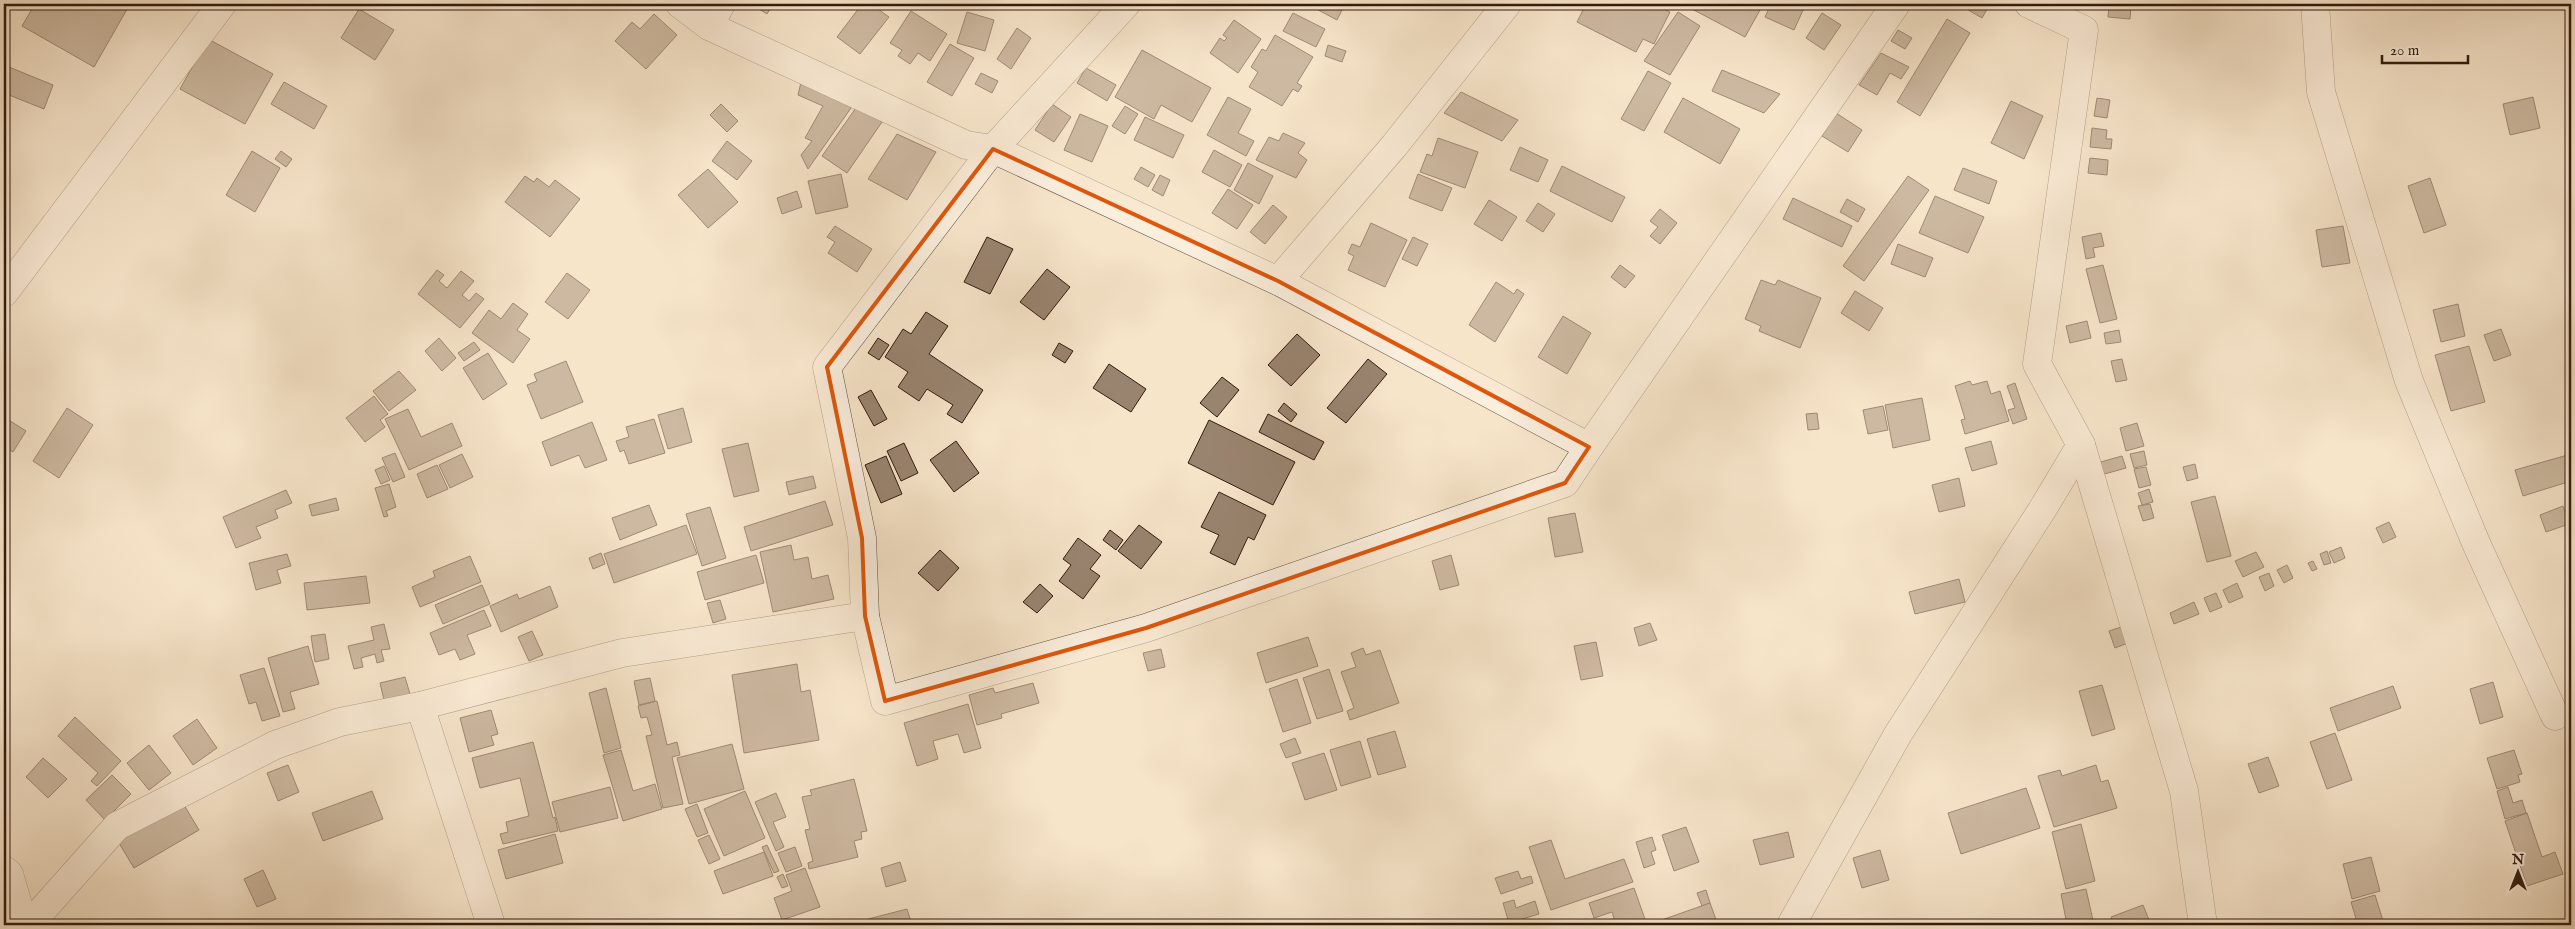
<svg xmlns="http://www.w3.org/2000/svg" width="2575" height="929" viewBox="0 0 2575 929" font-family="'IM FELL English',serif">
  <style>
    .building { fill: #998470; stroke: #331b0f }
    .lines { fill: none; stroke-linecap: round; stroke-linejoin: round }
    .minor-casing { stroke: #644e3e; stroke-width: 29 }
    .minor { stroke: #faeedd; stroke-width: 28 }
    .marked { fill: none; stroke: #df560c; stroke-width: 4; stroke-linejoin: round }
  </style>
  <rect width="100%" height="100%" fill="#f7e5ca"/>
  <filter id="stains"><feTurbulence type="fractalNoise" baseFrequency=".004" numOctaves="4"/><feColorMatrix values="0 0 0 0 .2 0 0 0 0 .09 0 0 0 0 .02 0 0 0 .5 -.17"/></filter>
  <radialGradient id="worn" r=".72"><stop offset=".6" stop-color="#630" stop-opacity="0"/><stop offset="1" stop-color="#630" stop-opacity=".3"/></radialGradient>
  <g class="building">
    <polygon points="35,4 130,4 94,67 22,26"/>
    <polygon points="751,4 773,4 767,14"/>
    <polygon points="862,4 871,4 889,17 860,54 837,37"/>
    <polygon points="1307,4 1345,4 1337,20"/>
    <polygon points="1586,4 1654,4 1670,12 1654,44 1643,39 1636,52 1577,22"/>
    <polygon points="1674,4 1690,4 1687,10"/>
    <polygon points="1695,4 1747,4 1760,10 1745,37 1692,9"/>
    <polygon points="1771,4 1795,4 1804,8 1794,30 1765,17"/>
    <polygon points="1958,4 1990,4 1982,18"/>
    <polygon points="2109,6 2131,7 2130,19 2108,17"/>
    <polygon points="359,9 394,30 375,60 341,38"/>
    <polygon points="911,11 947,34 930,61 918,53 910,64 898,56 902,50 890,43"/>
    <polygon points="967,12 994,20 985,51 957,43"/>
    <polygon points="1678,12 1700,26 1670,75 1644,61"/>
    <polygon points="1293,13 1325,29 1316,47 1283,31"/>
    <polygon points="1822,13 1841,25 1824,50 1806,38"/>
    <polygon points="654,14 677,35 646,69 615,41 632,22 640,29"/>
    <polygon points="1947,19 1970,33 1920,116 1897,102"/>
    <polygon points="1234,20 1261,39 1238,73 1210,53 1220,38 1224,41 1227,38 1223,35"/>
    <polygon points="1017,28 1031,38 1011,69 997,59"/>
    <polygon points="1898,30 1912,38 1905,49 1891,41"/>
    <polygon points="1275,35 1313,57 1297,83 1302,86 1298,92 1293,89 1282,106 1249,87 1258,72 1251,67 1262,49 1266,51"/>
    <polygon points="208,39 273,74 245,124 180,89"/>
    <polygon points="950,44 974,58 952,96 927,82"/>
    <polygon points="1328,45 1346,51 1342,62 1325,56"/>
    <polygon points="1142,50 1211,88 1192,122 1161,105 1154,119 1115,97"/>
    <polygon points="1881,53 1909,67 1901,79 1890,73 1877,95 1859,85"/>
    <polygon points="4,65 53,85 44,109 4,93"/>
    <polygon points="1086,68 1116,85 1107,101 1077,83"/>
    <polygon points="1722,70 1780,94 1764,113 1712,91"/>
    <polygon points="1648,71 1671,83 1644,131 1621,119"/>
    <polygon points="981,73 998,81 992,93 975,84"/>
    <polygon points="802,78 856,101 808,169 801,155 812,141 805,138 823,106 798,95"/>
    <polygon points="284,82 327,106 314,129 271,104"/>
    <polygon points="2571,90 2571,111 2565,92"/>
    <polygon points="1461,92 1518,120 1502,141 1444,113"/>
    <polygon points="1228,97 1251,109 1238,133 1254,141 1246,156 1207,135"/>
    <polygon points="2533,97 2540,128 2510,135 2503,104"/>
    <polygon points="1683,98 1740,129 1720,164 1664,132"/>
    <polygon points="2097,98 2110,100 2107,118 2094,116"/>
    <polygon points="2011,101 2043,116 2024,159 1991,143"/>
    <polygon points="721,104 738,121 727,132 710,115"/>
    <polygon points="1052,104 1071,117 1054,142 1035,130"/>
    <polygon points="858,105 882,122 847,173 822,156"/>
    <polygon points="1125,106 1138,114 1125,134 1112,126"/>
    <polygon points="1836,113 1862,130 1848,152 1822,136"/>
    <polygon points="1080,114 1108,126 1092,162 1064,150"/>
    <polygon points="1145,117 1184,135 1173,158 1134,140"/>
    <polygon points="2092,128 2107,130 2106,139 2112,139 2111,149 2090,147"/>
    <polygon points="1283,133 1305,143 1298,153 1307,160 1296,178 1256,160 1269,137 1279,141"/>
    <polygon points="897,134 936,152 907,200 868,179"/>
    <polygon points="1438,138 1478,152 1465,188 1420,172 1427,154 1432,156"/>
    <polygon points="727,141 752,161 737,180 712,161"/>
    <polygon points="1520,147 1548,160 1538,182 1510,170"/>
    <polygon points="1214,150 1242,165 1230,187 1202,172"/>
    <polygon points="252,151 280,168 255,212 226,195"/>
    <polygon points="281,151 292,159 286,167 275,159"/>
    <polygon points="2090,158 2108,160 2107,175 2088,173"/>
    <polygon points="1248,163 1273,176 1259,204 1234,190"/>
    <polygon points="1562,166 1625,197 1612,222 1550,191"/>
    <polygon points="1141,167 1155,175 1148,187 1134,179"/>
    <polygon points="1963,168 1997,181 1989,204 1954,190"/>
    <polygon points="708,169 738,202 708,228 678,195"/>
    <polygon points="841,174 848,207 816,214 808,181"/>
    <polygon points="1418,174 1452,188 1442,211 1409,198"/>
    <polygon points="1160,175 1170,180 1163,196 1152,190"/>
    <polygon points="525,176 534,182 537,178 549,187 555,180 580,199 550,237 505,202"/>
    <polygon points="1908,176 1929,190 1864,281 1843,266"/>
    <polygon points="2430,178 2446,225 2424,233 2408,186"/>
    <polygon points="1228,189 1253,205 1237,229 1212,213"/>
    <polygon points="797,191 802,207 782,214 777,198"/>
    <polygon points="1935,196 1984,217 1968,253 1919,233"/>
    <polygon points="1793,198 1852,226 1842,247 1783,219"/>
    <polygon points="1847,199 1865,209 1858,222 1840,212"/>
    <polygon points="1489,200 1517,217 1502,241 1474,224"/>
    <polygon points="1538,203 1555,214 1543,232 1526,221"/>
    <polygon points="1273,205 1287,217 1265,244 1250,232"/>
    <polygon points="1660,209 1677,223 1660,244 1650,236 1658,227 1650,221"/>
    <polygon points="1371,223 1407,240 1385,287 1348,270 1354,256 1348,253 1352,244 1360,247"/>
    <polygon points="835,226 872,249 857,272 828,253 835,242 827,237"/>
    <polygon points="2343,226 2350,263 2322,267 2316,230"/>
    <polygon points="2101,233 2104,246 2093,248 2095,257 2086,259 2082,237"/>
    <polygon points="987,237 1013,249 990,294 964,282"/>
    <polygon points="1413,237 1428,244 1417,266 1402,259"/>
    <polygon points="1898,244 1933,258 1925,277 1891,264"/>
    <polygon points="1620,265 1635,276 1625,288 1611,277"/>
    <polygon points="2103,265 2117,319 2100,323 2086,269"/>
    <polygon points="1047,269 1070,287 1044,320 1020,302"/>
    <polygon points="437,270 444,275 439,281 447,288 461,271 474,281 462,295 469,301 476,293 484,299 460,328 418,294"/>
    <polygon points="567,273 590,290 568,319 545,302"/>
    <polygon points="1761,280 1775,285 1778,280 1821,298 1800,348 1759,331 1761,326 1745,319"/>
    <polygon points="1496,282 1514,294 1517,289 1524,294 1495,342 1469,325"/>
    <polygon points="1855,291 1883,308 1869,331 1841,313"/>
    <polygon points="513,303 528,314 517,330 530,339 513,363 472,333 489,310 501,319"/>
    <polygon points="2458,304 2465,336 2441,342 2433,310"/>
    <polygon points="926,312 948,326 929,354 983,390 962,423 947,414 953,405 927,389 919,401 898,387 908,372 885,357 903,329 911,334"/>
    <polygon points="1563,316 1591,333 1567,374 1538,357"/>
    <polygon points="2087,321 2091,338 2070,343 2066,326"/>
    <polygon points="2501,329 2511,355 2494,361 2484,335"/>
    <polygon points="2119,330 2121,342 2106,344 2104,333"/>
    <polygon points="1297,334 1320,355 1291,386 1268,365"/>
    <polygon points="439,338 456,358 442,371 425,351"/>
    <polygon points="878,338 889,345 879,360 868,353"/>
    <polygon points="474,342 480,350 464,361 458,353"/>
    <polygon points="1059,343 1073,351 1065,363 1052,355"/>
    <polygon points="2469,346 2485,402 2451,411 2435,355"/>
    <polygon points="488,353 507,384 483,400 463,368"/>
    <polygon points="1368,359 1387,374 1346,423 1327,408"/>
    <polygon points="2122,359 2127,380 2116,382 2111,361"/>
    <polygon points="566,361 583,402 541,419 527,385 537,381 534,374"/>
    <polygon points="1109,364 1146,389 1131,412 1093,388"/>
    <polygon points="399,371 416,390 389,411 373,391"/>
    <polygon points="1222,377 1239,390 1217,417 1200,403"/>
    <polygon points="1970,381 1972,385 1987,381 1991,394 2000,391 2009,421 1965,434 1961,420 1965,419 1955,386"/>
    <polygon points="2015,383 2027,419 2013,424 2008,410 2015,408 2007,386"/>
    <polygon points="871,390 887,419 874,426 858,397"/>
    <polygon points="374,396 388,414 380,420 385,427 365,442 346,418"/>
    <polygon points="1922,398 1930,440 1893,448 1885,405"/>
    <polygon points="1284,403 1297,414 1291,422 1278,411"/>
    <polygon points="1883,406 1888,430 1868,434 1863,410"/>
    <polygon points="67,408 93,425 59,478 33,461"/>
    <polygon points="683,408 692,442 668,449 658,415"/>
    <polygon points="408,409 421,437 452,423 462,446 409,470 385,419"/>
    <polygon points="1817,413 1819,429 1808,430 1806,414"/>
    <polygon points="1268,414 1324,442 1314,460 1259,432"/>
    <polygon points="4,417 26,431 13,452 4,446"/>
    <polygon points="654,419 665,453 629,464 624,450 620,452 616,441 629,437 626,427"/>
    <polygon points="1209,420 1295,462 1273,505 1188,463"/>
    <polygon points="592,422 607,460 585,468 579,455 551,466 542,442"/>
    <polygon points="2137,423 2144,446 2126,451 2120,428"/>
    <polygon points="956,441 979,473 954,492 930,460"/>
    <polygon points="1991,441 1997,464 1972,471 1965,448"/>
    <polygon points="748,443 759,491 734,497 722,449"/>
    <polygon points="904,443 918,473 901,481 887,451"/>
    <polygon points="2144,451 2147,465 2134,468 2130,454"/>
    <polygon points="395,453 405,477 393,482 382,458"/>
    <polygon points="462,454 473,477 450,488 439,465"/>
    <polygon points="2571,454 2571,481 2523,496 2515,470"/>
    <polygon points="886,456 902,494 881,503 865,465"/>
    <polygon points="2122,456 2126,468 2101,475 2097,463"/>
    <polygon points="2195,464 2198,478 2187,481 2183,467"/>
    <polygon points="437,465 448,489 427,498 417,474"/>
    <polygon points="384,466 390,480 381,484 375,470"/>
    <polygon points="2146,467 2151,485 2139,488 2134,469"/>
    <polygon points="813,476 816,488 789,495 786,482"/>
    <polygon points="1959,478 1965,506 1939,512 1932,485"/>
    <polygon points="389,484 396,507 386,511 388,516 384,517 375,488"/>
    <polygon points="2149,489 2153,502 2142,505 2138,493"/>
    <polygon points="286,490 292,503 275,510 278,518 256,527 261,538 236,548 223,517"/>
    <polygon points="1219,492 1266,515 1254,540 1248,537 1235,565 1210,553 1219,535 1201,527"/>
    <polygon points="2215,496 2231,556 2207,562 2191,502"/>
    <polygon points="336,498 339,510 312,516 309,505"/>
    <polygon points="825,501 833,525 751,551 744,527"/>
    <polygon points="2150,504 2154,518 2143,521 2138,506"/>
    <polygon points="649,505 657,525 620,540 612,518"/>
    <polygon points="2563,506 2569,524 2546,532 2540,515"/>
    <polygon points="710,507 726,558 702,566 686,514"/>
    <polygon points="1575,513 1583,552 1555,557 1548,518"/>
    <polygon points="2389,522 2396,537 2383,543 2376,528"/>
    <polygon points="686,525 697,554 614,583 604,554"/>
    <polygon points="1139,525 1162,542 1141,569 1118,551"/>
    <polygon points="1110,530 1123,540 1116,550 1103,540"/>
    <polygon points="1078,538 1101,555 1090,569 1100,576 1083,599 1059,581 1071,565 1063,559"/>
    <polygon points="791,545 794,560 808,557 812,579 828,575 834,599 773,612 760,552"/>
    <polygon points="2341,547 2345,558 2334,563 2329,552"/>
    <polygon points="940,550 959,568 938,591 918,573"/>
    <polygon points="2327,551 2331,563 2324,565 2320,554"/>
    <polygon points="2256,552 2264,567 2243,577 2235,561"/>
    <polygon points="601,553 605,564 593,569 589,558"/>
    <polygon points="287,554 291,566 277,570 281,583 256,590 249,563"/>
    <polygon points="756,555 764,583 705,600 697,572"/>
    <polygon points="1451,555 1459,585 1440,590 1432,561"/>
    <polygon points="470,556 481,582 420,607 412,587 435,577 433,571"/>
    <polygon points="2313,561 2317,569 2312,571 2308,563"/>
    <polygon points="2287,565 2293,578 2284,583 2277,570"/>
    <polygon points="2269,573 2274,586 2265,591 2259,577"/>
    <polygon points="366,576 370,603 307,610 304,583"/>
    <polygon points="1959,579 1965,602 1915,614 1909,592"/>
    <polygon points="2237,583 2243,597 2229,603 2223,590"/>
    <polygon points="1040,584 1053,596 1037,613 1023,602"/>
    <polygon points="482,585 490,604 443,624 435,605"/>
    <polygon points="550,586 558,607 501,632 490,606 517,594 519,599"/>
    <polygon points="2216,593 2222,607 2210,612 2204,598"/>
    <polygon points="720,600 726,619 713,623 707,603"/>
    <polygon points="2194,602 2199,614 2174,624 2170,613"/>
    <polygon points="484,610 491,626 467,635 475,654 460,660 455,649 439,655 430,633"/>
    <polygon points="1650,623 1657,640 1639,646 1634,628"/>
    <polygon points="384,624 390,649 381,650 384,661 377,663 375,654 361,658 363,667 354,669 348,646 374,640 371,627"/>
    <polygon points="2127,625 2133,641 2115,648 2109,631"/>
    <polygon points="532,631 543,655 529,661 518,637"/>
    <polygon points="325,634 329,659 315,662 311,636"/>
    <polygon points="1308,637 1318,666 1266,683 1257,653"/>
    <polygon points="1596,642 1603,676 1581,680 1574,646"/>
    <polygon points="308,646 319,684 290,692 295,709 283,712 268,658"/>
    <polygon points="1363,648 1366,655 1380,650 1399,703 1350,720 1347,711 1354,708 1341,672 1356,667 1351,653"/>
    <polygon points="1161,649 1165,667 1148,671 1143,653"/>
    <polygon points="797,664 801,692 810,690 819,740 744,753 732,675"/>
    <polygon points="264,668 280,716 262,721 256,702 249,704 240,675"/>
    <polygon points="1329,669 1343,711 1317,719 1303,678"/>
    <polygon points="405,677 410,694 384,700 380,683"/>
    <polygon points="650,678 655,701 639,705 634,681"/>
    <polygon points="1297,679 1311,723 1283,732 1269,689"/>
    <polygon points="2493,682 2503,717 2480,724 2470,689"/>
    <polygon points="1033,683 1039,703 1001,714 1002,718 977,725 969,695 993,688 995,693"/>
    <polygon points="2102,685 2115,729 2092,736 2079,691"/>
    <polygon points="2393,686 2401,708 2338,731 2330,708"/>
    <polygon points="606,688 621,748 604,753 589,693"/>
    <polygon points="657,701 667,745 677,742 680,755 672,757 683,804 663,808 646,736 652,735 647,717 641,718 638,706"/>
    <polygon points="968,704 981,748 964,753 958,734 933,741 938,759 917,766 904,723"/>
    <polygon points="491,710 498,734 491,736 494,745 469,752 460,718"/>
    <polygon points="75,717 121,761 97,786 91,781 98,773 58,736"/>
    <polygon points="197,719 217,748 193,765 173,736"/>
    <polygon points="1395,731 1406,767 1378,775 1367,739"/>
    <polygon points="2335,733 2352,780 2327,789 2310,742"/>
    <polygon points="1295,738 1301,753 1286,758 1280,744"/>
    <polygon points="1360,741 1371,777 1341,786 1330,750"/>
    <polygon points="533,742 553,818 555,817 558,831 503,844 500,834 508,832 506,822 529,816 520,778 480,788 472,758"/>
    <polygon points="732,744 744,789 689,804 677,758"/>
    <polygon points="149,745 171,773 149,790 127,763"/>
    <polygon points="621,750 633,791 655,784 662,809 623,821 603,755"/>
    <polygon points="2514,750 2522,774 2518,775 2520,782 2497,789 2487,758"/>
    <polygon points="1324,753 1337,790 1305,800 1292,763"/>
    <polygon points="2268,757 2279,786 2259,793 2248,764"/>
    <polygon points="43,758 67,779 48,798 26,777"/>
    <polygon points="288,765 299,792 278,801 267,773"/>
    <polygon points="2096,765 2101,782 2108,780 2117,808 2054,827 2038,776 2060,770 2062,776"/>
    <polygon points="112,775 131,794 105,820 86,800"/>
    <polygon points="854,779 867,831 861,832 862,839 854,841 858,857 809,869 808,863 813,861 805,830 810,829 802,797 812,795 810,790"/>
    <polygon points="610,787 618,818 560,832 552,802"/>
    <polygon points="2508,787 2513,803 2522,800 2526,813 2505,819 2497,791"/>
    <polygon points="2026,788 2040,828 1961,854 1948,813"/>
    <polygon points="372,791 383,819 323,841 312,813"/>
    <polygon points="745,791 765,838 724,856 704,809"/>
    <polygon points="776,793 786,817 773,822 784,847 776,851 755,802"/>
    <polygon points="181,800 199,830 134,868 116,838"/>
    <polygon points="697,804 708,833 697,837 685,809"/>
    <polygon points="2527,813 2542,857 2555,852 2563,874 2527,886 2505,821"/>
    <polygon points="2081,824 2095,881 2066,889 2052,832"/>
    <polygon points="1686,827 1699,862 1674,871 1662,835"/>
    <polygon points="1788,832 1794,857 1760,865 1753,840"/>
    <polygon points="555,834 563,863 506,879 498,850"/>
    <polygon points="709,835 720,859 709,864 698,840"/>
    <polygon points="1652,837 1656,850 1651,852 1655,864 1644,868 1636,842"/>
    <polygon points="1551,840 1565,879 1624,859 1633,882 1551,910 1529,847"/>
    <polygon points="767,845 779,871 774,873 762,847"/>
    <polygon points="795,847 802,866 786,872 778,853"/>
    <polygon points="1880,850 1889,880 1862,888 1853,858"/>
    <polygon points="764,852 773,876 723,894 714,871"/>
    <polygon points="2371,857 2380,891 2352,899 2343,864"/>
    <polygon points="900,862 906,881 886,887 881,868"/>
    <polygon points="805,868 820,907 782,920 774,898 792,891 786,875"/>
    <polygon points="263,870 276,899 257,907 244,879"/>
    <polygon points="1518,871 1521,879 1531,876 1533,883 1501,894 1495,878"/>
    <polygon points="783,874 788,886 782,888 777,877"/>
    <polygon points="1634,888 1647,925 1616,925 1612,912 1594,918 1589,903"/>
    <polygon points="2086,889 2094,925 2067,925 2061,894"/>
    <polygon points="1706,890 1710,903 1702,906 1697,893"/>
    <polygon points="2375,895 2384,924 2358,925 2351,902"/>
    <polygon points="1514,900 1516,908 1535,901 1539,914 1509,923 1503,903"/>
    <polygon points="1710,903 1718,925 1654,925 1653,923"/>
    <polygon points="2143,905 2151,925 2114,925 2111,917"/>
    <polygon points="907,909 912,925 870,925 868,919"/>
    <polygon points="2571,919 2571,925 2566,925 2564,922"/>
    <polygon points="2561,921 2563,925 2548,925"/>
  </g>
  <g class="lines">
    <g class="minor-casing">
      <g id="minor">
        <polyline points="680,4 709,26"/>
        <polyline points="721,4 709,26 966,145 993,149 1278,281 1589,447 1896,4"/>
        <polyline points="2029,4 2084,30 2037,364 2081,445 2184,791 2203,925"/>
        <polyline points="2315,4 2321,92 2409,381 2476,543 2555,716"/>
        <polyline points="1278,281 1394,146 1507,4"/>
        <polyline points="4,293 222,4"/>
        <polyline points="865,616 885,701 1146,628 1565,483 1589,447"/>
        <polyline points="420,706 491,925"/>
        <polyline points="4,870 9,874 24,925"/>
        <polyline points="29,925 117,826 275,745 340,722 420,706 622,653 865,616 862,538 827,367 993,149 1126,4"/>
        <polyline points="1791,925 1898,734 2042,510 2081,445"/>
      </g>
    </g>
    <use href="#minor" class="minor"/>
  </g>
  <path d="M0 0H2575V929H0ZM 993,149 L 1278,281 L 1589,447 L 1565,483 L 1146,628 L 885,701 L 865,616 L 862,538 L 827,367 Z" fill="#f7e5ca" fill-opacity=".55" fill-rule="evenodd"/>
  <path class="marked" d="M 993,149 L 1278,281 L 1589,447 L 1565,483 L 1146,628 L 885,701 L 865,616 L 862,538 L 827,367 Z"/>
  <rect width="2575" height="929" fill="none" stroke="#f7e5ca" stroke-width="20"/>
  <rect x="5" y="5" width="2565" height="919" fill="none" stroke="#331b0f" stroke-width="2.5"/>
  <rect x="10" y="10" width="2555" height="909" fill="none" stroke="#331b0f"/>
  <g transform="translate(2518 872)" stroke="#faeedd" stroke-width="4" paint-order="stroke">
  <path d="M0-4L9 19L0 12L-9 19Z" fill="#331b0f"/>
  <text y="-8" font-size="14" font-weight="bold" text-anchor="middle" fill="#331b0f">N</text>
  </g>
  <path d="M2382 55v8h86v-8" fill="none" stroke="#331b0f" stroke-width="2.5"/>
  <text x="2390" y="55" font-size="15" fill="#331b0f" stroke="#faeedd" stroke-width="4" paint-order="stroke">20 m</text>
  <rect width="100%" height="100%" filter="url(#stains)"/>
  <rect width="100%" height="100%" fill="url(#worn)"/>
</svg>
